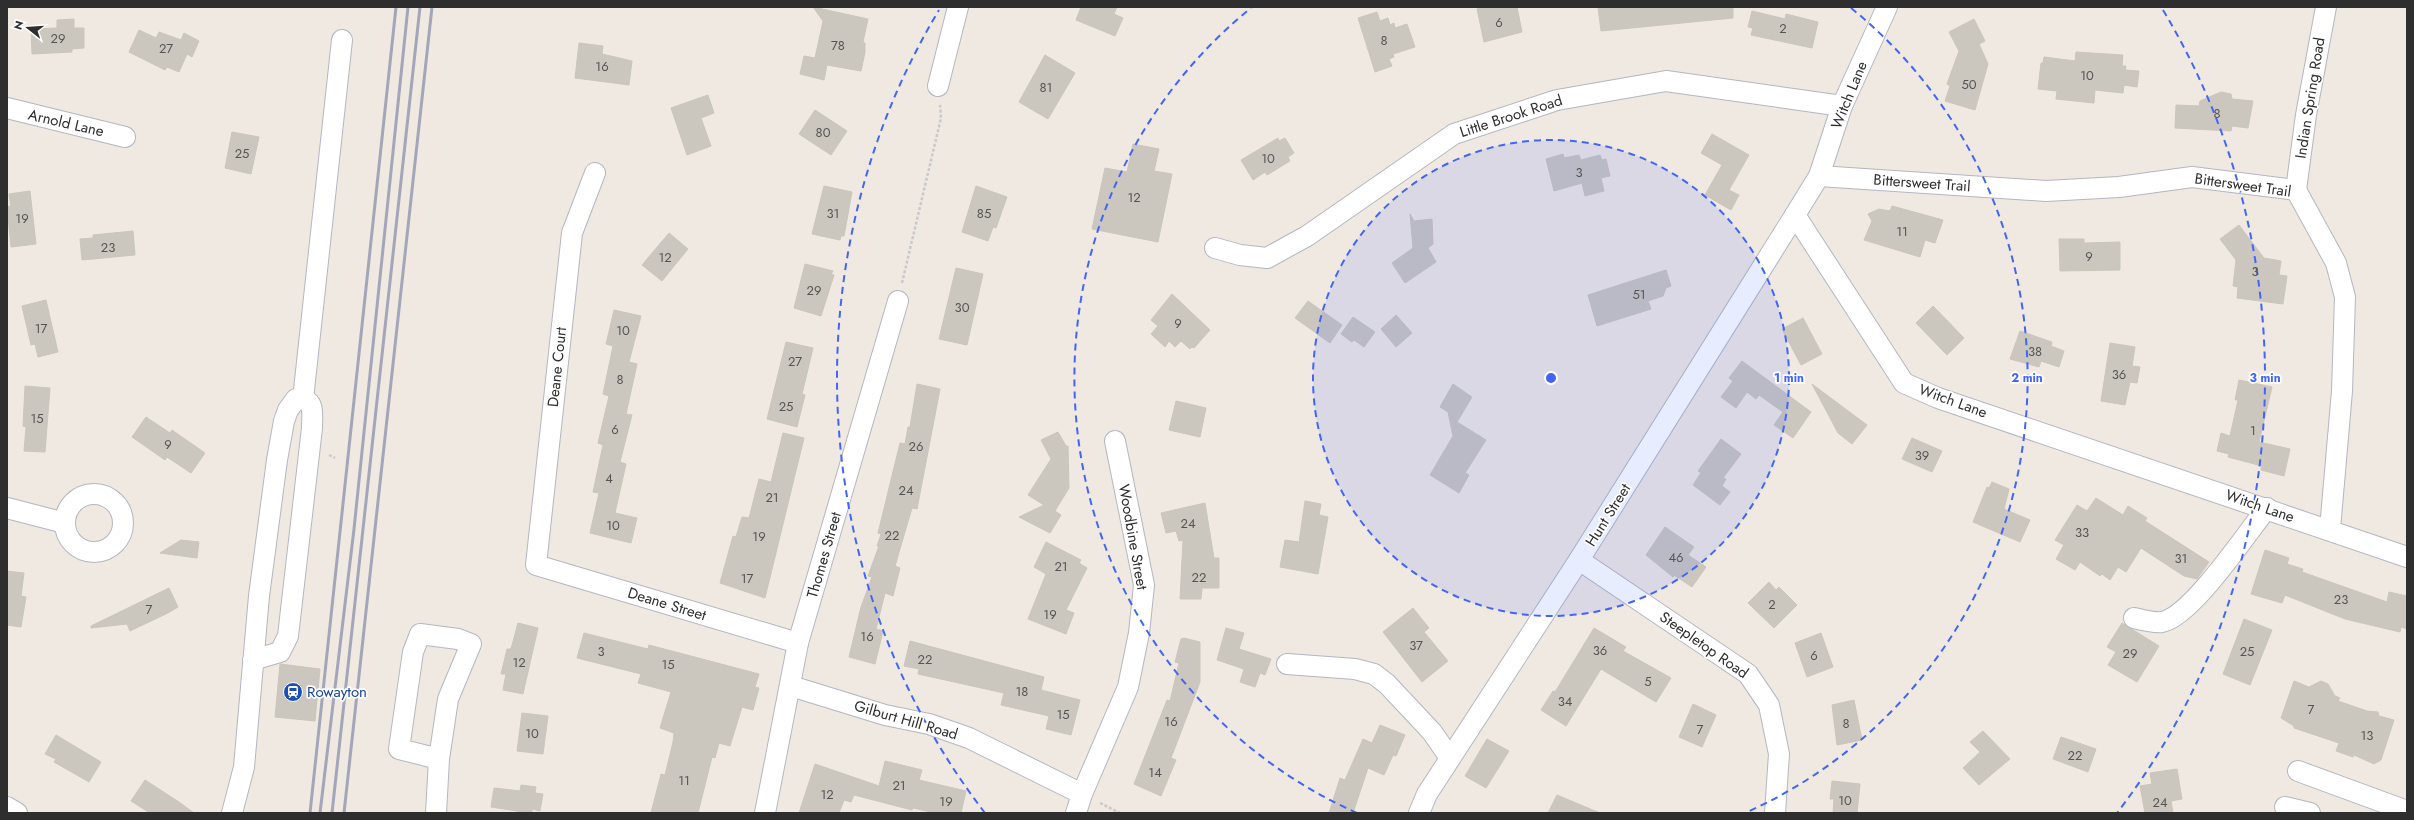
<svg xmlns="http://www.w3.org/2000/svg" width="2414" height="820" viewBox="0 0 2414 820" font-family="Jost,sans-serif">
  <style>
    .building { fill: #cbc7bf; stroke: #cbc5ba }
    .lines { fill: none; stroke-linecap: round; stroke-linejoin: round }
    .minor-casing { stroke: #b4b7c1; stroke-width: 22 }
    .path { stroke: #c9c9c9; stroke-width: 2.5; stroke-dasharray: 3 2; stroke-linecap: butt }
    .minor { stroke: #fff; stroke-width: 20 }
    .rail { stroke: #a3a6b8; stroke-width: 3 }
    .ring { fill: none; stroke: #4264fb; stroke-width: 2; stroke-dasharray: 7 5 }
    .labels { text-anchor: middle; stroke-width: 3.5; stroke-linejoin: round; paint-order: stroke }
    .number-label { font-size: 13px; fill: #555452 }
    .street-label { font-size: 15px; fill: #2e2e2e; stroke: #fff }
    .transit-label { font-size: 15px; fill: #164399; stroke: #fff; text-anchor: start }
    .centre { fill: #4264fb; stroke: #fff; stroke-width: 2 }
    .ring-label { font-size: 12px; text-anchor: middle; font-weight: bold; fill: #4264fb; stroke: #fff; stroke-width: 3.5; stroke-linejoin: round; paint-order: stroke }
  </style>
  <rect width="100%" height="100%" fill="#efe9e1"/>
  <g class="building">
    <polygon points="813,7 868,19 863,42 865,43 865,52 861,71 827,65 824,80 800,74 804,56 815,58 823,21"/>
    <polygon points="1081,7 1117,7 1114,14 1123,18 1115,36 1076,20"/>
    <polygon points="1488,7 1517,7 1522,32 1484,42 1477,9"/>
    <polygon points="1598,7 1733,7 1733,18 1601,31"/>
    <polygon points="1752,11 1785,19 1786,14 1818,22 1812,48 1751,35 1753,28 1748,27"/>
    <polygon points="1377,12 1380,21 1388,18 1390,25 1394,23 1395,28 1407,24 1415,47 1393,54 1394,57 1389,59 1392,66 1375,72 1358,18"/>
    <polygon points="74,19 74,28 84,28 84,48 72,49 72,52 32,54 31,29 57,28 57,20"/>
    <polygon points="1974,19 1985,41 1979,44 1988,64 1975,110 1945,101 1950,86 1947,84 1959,51 1949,32"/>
    <polygon points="139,30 156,38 159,32 181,40 184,33 199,41 192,57 187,54 179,72 167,67 165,70 129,52"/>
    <polygon points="579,43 603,46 602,54 632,61 629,85 575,78"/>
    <polygon points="2076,52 2123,55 2122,66 2126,66 2125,70 2139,71 2137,87 2124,85 2123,93 2095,90 2094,103 2056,99 2057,91 2038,89 2041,63 2043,63 2044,57 2075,61"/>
    <polygon points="1045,55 1075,73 1048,119 1019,102"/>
    <polygon points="2221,92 2231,94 2232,99 2253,101 2248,128 2232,126 2231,131 2175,128 2176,105 2199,106 2200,101"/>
    <polygon points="708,95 714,113 701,118 711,146 687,155 671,108"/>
    <polygon points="815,110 847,131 831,155 799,134"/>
    <polygon points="232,132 259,137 251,174 225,168"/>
    <polygon points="1712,134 1749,155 1729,190 1739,195 1731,210 1705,195 1722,165 1701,153"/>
    <polygon points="1278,138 1279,141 1285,138 1294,153 1288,157 1290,161 1267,175 1265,172 1253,180 1241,160"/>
    <polygon points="1133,144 1159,149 1154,171 1172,174 1158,242 1092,229 1105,168 1127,172"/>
    <polygon points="1563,154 1564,158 1579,155 1581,160 1600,155 1602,160 1606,159 1610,176 1601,178 1604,191 1585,196 1582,183 1554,191 1546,159"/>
    <polygon points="824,186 852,192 844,236 841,236 840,240 812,234"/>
    <polygon points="976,186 1007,197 996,228 993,227 988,241 962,232"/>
    <polygon points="30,191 36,244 11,247 7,207 11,206 9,194"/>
    <polygon points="1892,206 1943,220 1935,243 1925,240 1920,257 1864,240 1872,221 1868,214 1879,209 1890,211"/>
    <polygon points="1410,214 1414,221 1432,219 1433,244 1428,248 1436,262 1405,283 1392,263 1413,248"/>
    <polygon points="2239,225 2264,258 2281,261 2279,275 2287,276 2283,304 2237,298 2238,287 2233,286 2236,260 2220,239"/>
    <polygon points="133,231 135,255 82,260 80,239 93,238 93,235"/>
    <polygon points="669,233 688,249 662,281 642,265"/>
    <polygon points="2059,239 2084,239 2084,243 2120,242 2120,270 2060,271"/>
    <polygon points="805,264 833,271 831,274 834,275 821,316 794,308"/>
    <polygon points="956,268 983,274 967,345 939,339"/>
    <polygon points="1666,270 1671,286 1666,288 1663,296 1648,301 1651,309 1597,326 1588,295"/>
    <polygon points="1172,294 1210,330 1194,348 1192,347 1190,349 1181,341 1175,347 1169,341 1165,347 1151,334 1158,326 1151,320"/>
    <polygon points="46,300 58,352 38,357 35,344 31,345 22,306"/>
    <polygon points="1308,301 1342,325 1330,343 1295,318"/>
    <polygon points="1933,306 1964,338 1947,355 1916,323"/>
    <polygon points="614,310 641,316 629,362 637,364 626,414 632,415 620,462 626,464 615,513 637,518 631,543 590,533 599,493 593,492 603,445 598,443 609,396 603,394 613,346 606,344"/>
    <polygon points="1396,315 1412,333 1396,347 1381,329"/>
    <polygon points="1353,317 1375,332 1364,347 1354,340 1352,342 1341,334"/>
    <polygon points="1803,318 1822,354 1801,365 1782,329"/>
    <polygon points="2020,331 2052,342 2051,346 2064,351 2059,367 2041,361 2039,367 2010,359"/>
    <polygon points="786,342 813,348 802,394 805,395 797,427 767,419"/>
    <polygon points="2110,343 2135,347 2132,366 2140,367 2137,383 2130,382 2125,405 2101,401"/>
    <polygon points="1742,361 1811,412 1793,438 1774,425 1783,412 1759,395 1756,399 1747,392 1736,408 1721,397 1733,381 1729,378"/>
    <polygon points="2239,380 2272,387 2259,442 2290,449 2284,476 2261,470 2262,466 2228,457 2229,454 2217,451 2221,433 2230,436 2238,400 2235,400"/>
    <polygon points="917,384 940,389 917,509 912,508 895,566 900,568 893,596 885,593 876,629 883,631 875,664 849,657 861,607 872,577 868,576 879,546 877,546 881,534 878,533 900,443 905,444 908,427 910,427"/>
    <polygon points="1453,384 1472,397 1457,422 1486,440 1465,473 1469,475 1459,493 1430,475 1453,436 1448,412 1440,407"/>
    <polygon points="1812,384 1867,425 1852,444 1838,433"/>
    <polygon points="25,386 50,388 45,452 24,451 26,427 23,426"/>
    <polygon points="1176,401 1206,408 1200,437 1169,430"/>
    <polygon points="146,417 170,433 172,430 205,453 191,473 167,457 165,460 132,437"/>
    <polygon points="1058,432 1066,446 1068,446 1069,488 1055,511 1061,515 1050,533 1019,517 1044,505 1028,495 1051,459 1041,440"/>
    <polygon points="783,433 804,438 765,598 720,583 733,536 736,537 742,517 749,518 759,479 771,482"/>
    <polygon points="1912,438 1942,451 1932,472 1902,459"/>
    <polygon points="1721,439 1741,454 1723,478 1726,479 1722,486 1730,492 1720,505 1693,485 1701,473 1698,471"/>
    <polygon points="1992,482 2009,489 2004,509 2030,520 2020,542 1973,522 1987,487 1989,488"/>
    <polygon points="2096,498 2123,515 2128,506 2147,518 2145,521 2209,562 2197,579 2184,576 2141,548 2126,572 2118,567 2110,580 2102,574 2100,576 2080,562 2075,570 2056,559 2064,545 2055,540 2077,505 2087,511"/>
    <polygon points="1305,501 1321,504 1319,515 1328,517 1318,574 1280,567 1285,540 1299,542"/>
    <polygon points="1205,503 1214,558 1219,558 1219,588 1202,588 1201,599 1180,599 1183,540 1179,541 1176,531 1166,533 1161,513"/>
    <polygon points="1665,527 1694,547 1688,555 1706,567 1692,587 1674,575 1673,577 1646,555"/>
    <polygon points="181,540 199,542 197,558 160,553"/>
    <polygon points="1046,542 1081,560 1079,563 1087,568 1066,610 1074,613 1066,634 1028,619 1046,574 1034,567"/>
    <polygon points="2265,550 2289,558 2287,564 2303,569 2302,572 2387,602 2389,592 2407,596 2407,629 2401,627 2400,632 2345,619 2285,595 2282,603 2251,594"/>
    <polygon points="7,571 24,573 21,596 26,597 21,627 7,625"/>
    <polygon points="1769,582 1776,590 1779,587 1797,605 1774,628 1748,603"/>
    <polygon points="169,588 178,607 168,613 130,631 127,624 91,628 91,626"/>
    <polygon points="1413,608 1429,628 1424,632 1448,661 1422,682 1383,632"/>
    <polygon points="2244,619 2272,630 2250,685 2223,674"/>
    <polygon points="518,623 538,628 523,694 503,690 506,674 501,674 507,649 511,649"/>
    <polygon points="2122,623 2159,646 2137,682 2108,665 2116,652 2107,647"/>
    <polygon points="1226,628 1244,633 1239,649 1271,659 1265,675 1260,673 1255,687 1240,682 1244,669 1217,660"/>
    <polygon points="1594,628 1626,647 1623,651 1671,678 1656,702 1601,669 1566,726 1541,710 1553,691 1555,692"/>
    <polygon points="584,633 648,649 649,645 759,674 755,687 759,688 753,710 742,707 730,746 719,743 715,758 712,757 698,813 651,813 661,774 665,775 673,742 674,733 660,728 671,692 638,683 641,674 577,658"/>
    <polygon points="1821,633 1833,667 1807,677 1795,643"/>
    <polygon points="1184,638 1200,642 1200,682 1171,758 1176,760 1161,796 1134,784 1167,700 1170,701 1179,663 1175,662 1181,639"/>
    <polygon points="910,641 1044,677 1041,690 1080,700 1071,735 1046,729 1049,716 1001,705 1004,693 918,674 919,669 904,666"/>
    <polygon points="280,664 320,669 315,721 275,717"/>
    <polygon points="2294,681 2309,687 2321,681 2328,684 2335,696 2340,698 2338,701 2367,711 2378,712 2379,716 2394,720 2381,760 2374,764 2354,755 2353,757 2336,751 2339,743 2294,728 2294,726 2281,718"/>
    <polygon points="1854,700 1862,740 1837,745 1832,705"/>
    <polygon points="1693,704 1716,715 1702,747 1679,737"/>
    <polygon points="522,713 548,716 543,754 517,751"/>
    <polygon points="1380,725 1405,735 1396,756 1393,755 1384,775 1368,768 1353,813 1329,813 1340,778 1345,780 1363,739 1372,743"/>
    <polygon points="1983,731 2010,759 1979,785 1963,768 1980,752 1970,742"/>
    <polygon points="56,735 101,762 89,782 54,762 56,759 45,754"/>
    <polygon points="2061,737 2096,749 2088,772 2053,759"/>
    <polygon points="1487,739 1509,751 1486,788 1465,776"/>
    <polygon points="885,761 922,770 919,780 966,791 961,813 935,813 913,808 912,810 854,795 851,802 844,800 839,813 799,813 815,764 879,786"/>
    <polygon points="2177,769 2182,799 2171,801 2173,813 2145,813 2140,786 2152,784 2150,773"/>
    <polygon points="145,780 179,802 194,813 150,813 131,801"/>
    <polygon points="1832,781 1860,784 1857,813 1833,813 1834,799 1830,799"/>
    <polygon points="521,785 536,787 535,793 543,794 540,811 532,809 532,813 517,813 518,809 517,811 491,807 494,788 520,791"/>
    <polygon points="1557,795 1600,813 1548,813"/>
  </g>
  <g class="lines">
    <g class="minor-casing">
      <g id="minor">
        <polyline points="1887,7 1842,106 1819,176 1795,215 1904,383 1938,398 2407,557"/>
        <polyline points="938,86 958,7"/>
        <polyline points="7,108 125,137"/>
        <polyline points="595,173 572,233 536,565 798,643"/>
        <polyline points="1819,176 2046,191 2119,187 2192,177 2296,190"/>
        <polyline points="2296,190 2336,263 2345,297 2342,391 2330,529"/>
        <polyline points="2296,190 2306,115 2326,7"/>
        <polyline points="1215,248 1240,255 1267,258 1307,236 1454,134 1557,100 1666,81 1842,106"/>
        <polyline points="303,399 342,40"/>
        <circle cx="94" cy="523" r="29"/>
        <polyline points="7,508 65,523"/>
        <polyline points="1579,560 1748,674 1769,705 1779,754 1775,813"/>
        <path d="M 2134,618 C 2142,620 2154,623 2162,622 C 2192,616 2246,534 2267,508"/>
        <polyline points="1287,664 1355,669 1374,674 1387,684 1432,732 1450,758"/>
        <polyline points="791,686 885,715 929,724 969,738 1082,794"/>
        <polyline points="2298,771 2407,811"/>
        <polyline points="7,807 17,813"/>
        <polyline points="2285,807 2310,813"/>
        <path d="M 232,813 L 244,767 L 259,596 L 277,460 L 284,421 L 288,410 L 296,399 C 316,398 312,413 312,428 L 288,636 L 280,652 L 253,660"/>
        <polyline points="436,813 439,759 448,699 471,644 458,639 420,634 413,652 399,749 439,759"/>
        <polyline points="765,813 798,643 898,301"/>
        <polyline points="1076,813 1082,794 1128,687 1139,633 1144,585 1115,441"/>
        <polyline points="1419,813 1427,794 1579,560 1795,215"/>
      </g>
    </g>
    <g class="path">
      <polyline points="902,283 941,118 940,105"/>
      <polyline points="329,455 335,458"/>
      <polyline points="1100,803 1120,813"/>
    </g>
    <use href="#minor" class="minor"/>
    <g class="rail">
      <polyline points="310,813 396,7"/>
      <polyline points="320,813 354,529 408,7"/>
      <polyline points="332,813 420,7"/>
      <polyline points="344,813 432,7"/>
    </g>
  </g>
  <circle cx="1551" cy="378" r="238" fill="#4264fb" fill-opacity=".12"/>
  <g class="ring">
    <circle cx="1551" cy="378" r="238"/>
    <path d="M1357 813A476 476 0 0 1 1251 8M1851 8A476 476 0 0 1 1745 813"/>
    <path d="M985 813A714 714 0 0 1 939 10M2163 10A714 714 0 0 1 2117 813"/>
  </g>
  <defs>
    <g id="station-disc" transform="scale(1)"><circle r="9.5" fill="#1a4fb4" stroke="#fff"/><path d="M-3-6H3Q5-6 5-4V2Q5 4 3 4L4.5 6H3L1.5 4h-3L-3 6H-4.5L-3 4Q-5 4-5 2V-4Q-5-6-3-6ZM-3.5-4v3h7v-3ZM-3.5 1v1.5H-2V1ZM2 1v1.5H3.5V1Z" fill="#fff"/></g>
  </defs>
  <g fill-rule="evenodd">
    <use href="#station-disc" x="293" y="692"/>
  </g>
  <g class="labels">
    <g class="number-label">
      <text x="1499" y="27">6</text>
      <text x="1783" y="33">2</text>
      <text x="58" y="43">29</text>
      <text x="1384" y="45">8</text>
      <text x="838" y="50">78</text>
      <text x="166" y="53">27</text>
      <text x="602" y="71">16</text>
      <text x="2087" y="80">10</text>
      <text x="1969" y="89">50</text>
      <text x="1046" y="92">81</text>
      <text x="2217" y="118">8</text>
      <text x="823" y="137">80</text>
      <text x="242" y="158">25</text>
      <text x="1268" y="163">10</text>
      <text x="1579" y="177">3</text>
      <text x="1134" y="202">12</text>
      <text x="833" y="218">31</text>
      <text x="984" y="218">85</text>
      <text x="22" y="223">19</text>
      <text x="1902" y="236">11</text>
      <text x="108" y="252">23</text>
      <text x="2089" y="261">9</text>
      <text x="665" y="262">12</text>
      <text x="2255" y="276">3</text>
      <text x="814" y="295">29</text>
      <text x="1639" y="299">51</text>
      <text x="962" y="312">30</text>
      <text x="1178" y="328">9</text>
      <text x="41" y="333">17</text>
      <text x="623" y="335">10</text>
      <text x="2035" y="356">38</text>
      <text x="795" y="366">27</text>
      <text x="2119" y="379">36</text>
      <text x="620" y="384">8</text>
      <text x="786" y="411">25</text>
      <text x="37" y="423">15</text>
      <text x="615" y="434">6</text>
      <text x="2253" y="435">1</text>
      <text x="168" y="449">9</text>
      <text x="916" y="451">26</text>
      <text x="1922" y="460">39</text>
      <text x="609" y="483">4</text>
      <text x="906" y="495">24</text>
      <text x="772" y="502">21</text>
      <text x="1188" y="528">24</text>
      <text x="613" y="530">10</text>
      <text x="2082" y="537">33</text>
      <text x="892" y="540">22</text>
      <text x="759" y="541">19</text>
      <text x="1676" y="562">46</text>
      <text x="2181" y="563">31</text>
      <text x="1061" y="571">21</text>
      <text x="1199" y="582">22</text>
      <text x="747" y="583">17</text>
      <text x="2341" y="604">23</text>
      <text x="1772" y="609">2</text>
      <text x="149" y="614">7</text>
      <text x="1050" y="619">19</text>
      <text x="867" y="641">16</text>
      <text x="1416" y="650">37</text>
      <text x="1600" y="655">36</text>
      <text x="601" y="656">3</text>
      <text x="2247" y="656">25</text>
      <text x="2130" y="658">29</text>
      <text x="1814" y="660">6</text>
      <text x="925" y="664">22</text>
      <text x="519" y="667">12</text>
      <text x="668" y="669">15</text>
      <text x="1648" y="686">5</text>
      <text x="1022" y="696">18</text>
      <text x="1565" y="706">34</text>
      <text x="2311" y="714">7</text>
      <text x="1063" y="719">15</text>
      <text x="1171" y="726">16</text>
      <text x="1846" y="728">8</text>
      <text x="1700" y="734">7</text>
      <text x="532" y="738">10</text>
      <text x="2367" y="740">13</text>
      <text x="2075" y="760">22</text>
      <text x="1155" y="777">14</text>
      <text x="684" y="785">11</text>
      <text x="899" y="790">21</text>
      <text x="827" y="799">12</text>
      <text x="1845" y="805">10</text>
      <text x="946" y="806">19</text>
      <text x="2160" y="807">24</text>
    </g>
    <g class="street-label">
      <text transform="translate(1849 95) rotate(-68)" y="5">Witch Lane</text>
      <text transform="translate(2310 98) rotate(-81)" y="5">Indian Spring Road</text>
      <text transform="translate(1511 116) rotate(-18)" y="5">Little Brook Road</text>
      <text transform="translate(66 123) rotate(13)" y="5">Arnold Lane</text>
      <text transform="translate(1922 183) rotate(4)" y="5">Bittersweet Trail</text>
      <text transform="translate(2243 185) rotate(8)" y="5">Bittersweet Trail</text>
      <text transform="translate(557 367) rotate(-84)" y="5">Deane Court</text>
      <text transform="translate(1953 401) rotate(20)" y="5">Witch Lane</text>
      <text transform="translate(2260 506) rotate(19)" y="5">Witch Lane</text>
      <text transform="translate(1608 515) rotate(-58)" y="5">Hunt Street</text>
      <text transform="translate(1133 537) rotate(80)" y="5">Woodbine Street</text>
      <text transform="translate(824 555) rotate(-74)" y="5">Thomes Street</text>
      <text transform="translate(667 604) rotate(17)" y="5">Deane Street</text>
      <text transform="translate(1704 645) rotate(35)" y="5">Steepletop Road</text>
      <text transform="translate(906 720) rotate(16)" y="5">Gilburt Hill Road</text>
    </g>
    <g class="transit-label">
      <text x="307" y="697">Rowayton</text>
    </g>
  </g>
  <circle cx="1551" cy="378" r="6" class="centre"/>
  <g class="ring-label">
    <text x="1789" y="382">1 min</text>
    <text x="2027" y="382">2 min</text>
    <text x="2265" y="382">3 min</text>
  </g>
  <rect width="2414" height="820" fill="none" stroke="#2e2e2e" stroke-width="16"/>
  <g transform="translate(28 28) rotate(287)" stroke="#ffffff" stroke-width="3" paint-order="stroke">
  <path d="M0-3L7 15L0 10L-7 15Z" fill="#2e2e2e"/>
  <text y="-6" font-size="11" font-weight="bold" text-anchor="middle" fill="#2e2e2e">N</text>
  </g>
</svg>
